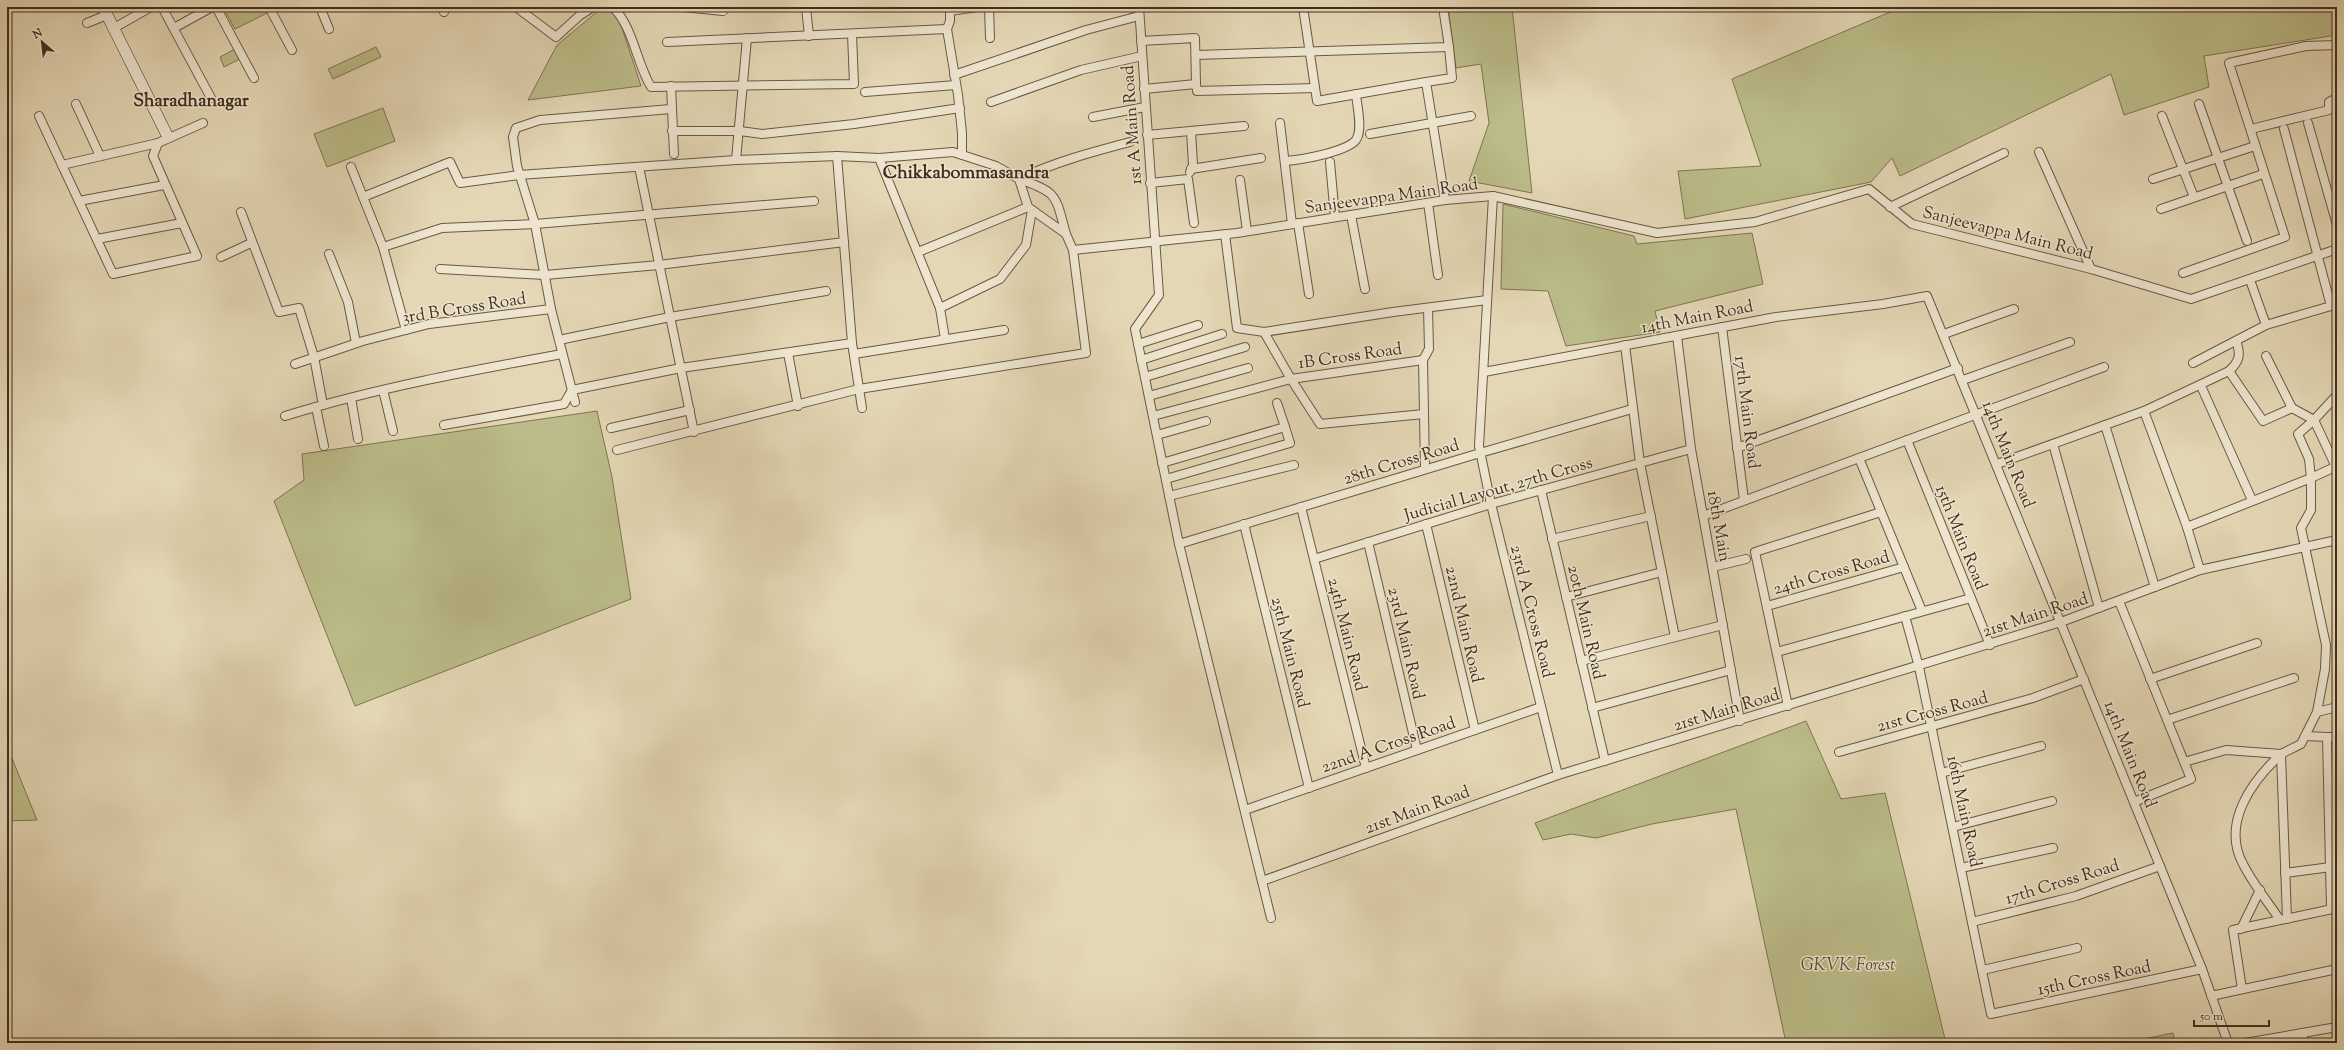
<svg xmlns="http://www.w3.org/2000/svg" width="2344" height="1050" viewBox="0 0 2344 1050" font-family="'Sorts Mill Goudy',serif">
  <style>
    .green { fill: #bbbc89; stroke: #7f7453 }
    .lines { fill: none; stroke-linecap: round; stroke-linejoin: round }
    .street-casing { stroke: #6b5843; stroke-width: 10 }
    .secondary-casing { stroke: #432d1d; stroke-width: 12 }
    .street { stroke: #ede5cf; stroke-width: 8 }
    .secondary { stroke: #ede5cf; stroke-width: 11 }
    .labels { text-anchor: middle; stroke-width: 3; stroke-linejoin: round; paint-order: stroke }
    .street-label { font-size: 17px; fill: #432d1d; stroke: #ede5cf }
    .park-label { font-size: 17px; font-style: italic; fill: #5b4a33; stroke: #ede5cf }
    .neighbourhood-label { font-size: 18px; font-weight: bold; fill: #432d1d; stroke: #ede5cf }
  </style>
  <rect width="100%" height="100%" fill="#e4d7b5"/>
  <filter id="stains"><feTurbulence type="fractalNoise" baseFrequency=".005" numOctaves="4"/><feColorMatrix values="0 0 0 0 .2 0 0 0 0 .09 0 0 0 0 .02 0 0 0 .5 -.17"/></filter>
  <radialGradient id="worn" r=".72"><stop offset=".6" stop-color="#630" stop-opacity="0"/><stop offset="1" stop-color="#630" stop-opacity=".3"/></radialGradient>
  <g class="green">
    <polygon points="223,7 263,7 267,13 235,29"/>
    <polygon points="609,7 619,19 641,86 528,100 557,45 599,10"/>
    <polygon points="1448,7 1512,7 1532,193 1469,181 1489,123 1481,64 1456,68"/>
    <polygon points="1902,7 2337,7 2337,35 2204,56 2209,87 2124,115 2111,74 1900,176 1892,158 1871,182 1685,219 1678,171 1761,166 1732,79"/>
    <polygon points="376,47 381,57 333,79 328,69"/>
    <polygon points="235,49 240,59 224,67 220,57"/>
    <polygon points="383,108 395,141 327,167 314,134"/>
    <polygon points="1503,204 1634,236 1637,244 1752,233 1763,284 1655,311 1660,332 1566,346 1548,291 1501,289"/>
    <polygon points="597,411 612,477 631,599 355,706 274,501 304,480 302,454"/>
    <polygon points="1806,721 1841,799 1885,793 1946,1043 1786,1043 1736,809 1652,824 1596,838 1571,834 1543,840 1535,823"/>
    <polygon points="7,746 37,820 7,821"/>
    <polygon points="2173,1033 2175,1043 2124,1043"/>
  </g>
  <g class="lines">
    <g class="street-casing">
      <g id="street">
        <polyline points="162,7 211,98"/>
        <polyline points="216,7 254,78"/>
        <polyline points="269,7 292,50"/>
        <polyline points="320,7 329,29"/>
        <polyline points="516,7 556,37 579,16 593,7"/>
        <path d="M 613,7 C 634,29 636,62 651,87 L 854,84 L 852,34"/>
        <polyline points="683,7 723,11 723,7"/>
        <polyline points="806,7 809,36"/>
        <polyline points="950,7 950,21 947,29 958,95 962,133 962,155"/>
        <polyline points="989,7 990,38"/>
        <polyline points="1139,7 1159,295 1135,329 1179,544 1271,918"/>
        <polyline points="1303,7 1317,101 1426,82 1445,200"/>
        <polyline points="950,11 977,7"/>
        <polyline points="444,12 445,7"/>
        <polyline points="87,23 107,15"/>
        <polyline points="114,28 151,7"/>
        <polyline points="174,28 212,7"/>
        <polyline points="1141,41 1195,38 1196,84"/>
        <polyline points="667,42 947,29"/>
        <polyline points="1197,55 1449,47 1443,7"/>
        <polyline points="954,75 1086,30 1139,16"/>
        <polyline points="1426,82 1452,78 1449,47"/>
        <polyline points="671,86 674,154"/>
        <polyline points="1144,89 1196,84 1197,91 1315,88"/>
        <polyline points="865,92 956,85"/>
        <polyline points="991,102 1081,70 1142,56"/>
        <polyline points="76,104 100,156"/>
        <polyline points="2199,104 2247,241"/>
        <polyline points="39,116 113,274 197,256 153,156 158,143 203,123"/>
        <polyline points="2162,116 2194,197"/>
        <polyline points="1093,117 1145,107"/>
        <polyline points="1280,123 1292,224"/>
        <polyline points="2308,123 2337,225"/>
        <polyline points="2251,129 2329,110 2329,102 2337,98"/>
        <polyline points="672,131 740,131 762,134 854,124 960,108"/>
        <polyline points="1370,134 1471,116"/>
        <polyline points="1147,135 1244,126"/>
        <polyline points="2039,152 2091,269"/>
        <polyline points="837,156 852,343 862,408"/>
        <polyline points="879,158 940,308 1000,279 1026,245 1032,210"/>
        <polyline points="736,160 747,38"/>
        <path d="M 1285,161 C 1301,160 1346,152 1356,140 C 1363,130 1357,106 1356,94"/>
        <polyline points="1330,162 1335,217"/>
        <polyline points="62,165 158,143"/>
        <polyline points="351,167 383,247 406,330"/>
        <polyline points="639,167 694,432"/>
        <polyline points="1191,169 1261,158"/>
        <polyline points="1190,172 1193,165 1191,131"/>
        <path d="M 1019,179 C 1055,162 1092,152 1130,142"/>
        <path d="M 1019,179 C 1059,193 1055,195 1066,234"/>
        <polyline points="2153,179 2255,146"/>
        <polyline points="1240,180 1247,231"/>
        <polyline points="1150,183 1188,179 1194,223"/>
        <polyline points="1493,196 1479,446 1491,504 1558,775"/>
        <polyline points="363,197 450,162 460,183 519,175 736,160 837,156 879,158 953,152 996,166 1019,179 1028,207 1066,234 1073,250"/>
        <polyline points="79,201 164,185"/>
        <polyline points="1428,203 1438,275"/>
        <polyline points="1890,207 2004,153"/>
        <polyline points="2161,209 2263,174"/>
        <polyline points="241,212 279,312 299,308 314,357 323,405"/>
        <polyline points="1351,215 1365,289"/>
        <polyline points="1298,223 1309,294"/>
        <polyline points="1225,234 1237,328 1264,332 1291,379 1423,360"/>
        <polyline points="97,239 182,223"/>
        <polyline points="383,247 442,228 535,224 814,201"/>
        <polyline points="918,252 1028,207"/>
        <polyline points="329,254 348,302 356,343"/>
        <polyline points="221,257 251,243"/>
        <polyline points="440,269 545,275 659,265 844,242"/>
        <polyline points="2183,273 2285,237 2229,63 2306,46 2337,45"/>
        <polyline points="2250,280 2266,325"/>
        <polyline points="940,308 945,339"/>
        <polyline points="1722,327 1744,500"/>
        <polyline points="1264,332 1393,312 1487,300"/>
        <polyline points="1944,334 2014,309"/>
        <polyline points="1677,336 1691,449 1740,721"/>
        <polyline points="559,340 670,317 826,291"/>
        <polyline points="1138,344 1198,325"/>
        <polyline points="1625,345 1640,463 1675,637"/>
        <polyline points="788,353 798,406"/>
        <polyline points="854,354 1004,330"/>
        <polyline points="1141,360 1222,334"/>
        <polyline points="1423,360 1425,469"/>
        <polyline points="1423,360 1429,349 1428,308"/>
        <polyline points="2193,363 2266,325 2331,306 2284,129"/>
        <polyline points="295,364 363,341 429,324 551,309"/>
        <path d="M 2229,371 C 2240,361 2241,354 2236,341"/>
        <polyline points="1484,372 1776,317 1883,304 1927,296 2202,969 2228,1043"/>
        <polyline points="1145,377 1245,347"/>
        <polyline points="1963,380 2070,342"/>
        <polyline points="2201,386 2252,500"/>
        <polyline points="383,390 393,431"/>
        <polyline points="2337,395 2314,420 2337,469"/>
        <polyline points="1149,396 1248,368"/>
        <polyline points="351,398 358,439"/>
        <polyline points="575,402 551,309 535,224 517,166 513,137 516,128 540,120 671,109"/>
        <polyline points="316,407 324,446"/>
        <polyline points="2144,411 2187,527 2200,570"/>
        <path d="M 285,416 C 376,388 469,371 562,354"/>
        <polyline points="1153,416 1291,379 1320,424 1424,414"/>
        <polyline points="444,425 564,404 572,390 681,368 852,343"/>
        <polyline points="2105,425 2155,587"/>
        <polyline points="611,428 690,410"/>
        <polyline points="1157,435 1206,421"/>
        <polyline points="1907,440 1990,645"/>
        <polyline points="2053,444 2099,608"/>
        <polyline points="1737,448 1958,368"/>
        <polyline points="617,450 859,389 1086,353 1073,250 1237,233 1445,200 1493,196 1657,233 1755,222 1869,189 1912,224 2091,269 2191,299 2337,249"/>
        <polyline points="1859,458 1922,611"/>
        <polyline points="1162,463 1285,427 1277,403"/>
        <polyline points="1997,464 2144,411 2229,371 2263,421 2292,408"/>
        <polyline points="1166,479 1290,443 1285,427"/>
        <polyline points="1541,490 1605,761"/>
        <polyline points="1169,496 1294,465"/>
        <polyline points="1301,507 1366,768"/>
        <polyline points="1703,516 2104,367"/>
        <polyline points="1244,524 1309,788"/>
        <polyline points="1426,524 1475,730"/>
        <polyline points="2187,527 2311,478 2309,459 2298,434 2314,420 2292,408 2266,356"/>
        <polyline points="1552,539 1651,516"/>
        <polyline points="1368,542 1417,750"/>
        <polyline points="1179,544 1480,453 1632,409"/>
        <polyline points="1314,559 1491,504 1691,449"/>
        <polyline points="1713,567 1746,559"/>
        <polyline points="1566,597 1662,572"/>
        <polyline points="2119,601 2191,779 2134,802"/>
        <polyline points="1767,606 1904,567"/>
        <polyline points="1905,616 1919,667 1991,1014 2202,969"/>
        <polyline points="1777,652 1971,598"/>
        <polyline points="1581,661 1723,625"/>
        <polyline points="2150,679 2257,643"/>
        <polyline points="1788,706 1755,552 1881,512"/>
        <polyline points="1592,708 1731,670"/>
        <polyline points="2317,712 2337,707"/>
        <polyline points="2167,720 2294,678"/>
        <polyline points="2305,736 2327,737 2331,909"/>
        <polyline points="2327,737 2337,737"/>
        <polyline points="1839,752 2033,698 2084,679"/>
        <polyline points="2184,762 2226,750 2281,754"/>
        <polyline points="1941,773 2041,746"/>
        <polyline points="1245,810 1541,707"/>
        <polyline points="1953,827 2052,801"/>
        <polyline points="1961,868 2053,848"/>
        <polyline points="2285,873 2331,867"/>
        <polyline points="1262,881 1558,775 2061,622 2200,570 2337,540"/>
        <polyline points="2287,919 2281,754 2301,744 2317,712 2325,669 2326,645 2301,528 2311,510 2311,478 2337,466"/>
        <path d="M 2280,920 C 2268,902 2253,884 2243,864 C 2221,823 2252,781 2281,754"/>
        <polyline points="1972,922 2076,896 2160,866"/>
        <polyline points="2241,929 2260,890"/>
        <polyline points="1983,970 2077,948"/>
        <polyline points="2242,989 2233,930 2337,908"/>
        <polyline points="2211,996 2337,969"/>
        <polyline points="2302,1033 2304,1043"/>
        <polyline points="2245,1043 2337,1027"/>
      </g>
    </g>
    <g class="secondary-casing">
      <polyline id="secondary" points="103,7 168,137"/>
    </g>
    <use href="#street" class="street"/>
    <use href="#secondary" class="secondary"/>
  </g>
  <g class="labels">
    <g class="street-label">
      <text transform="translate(1131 125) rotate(-94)" y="6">1st A Main Road</text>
      <text transform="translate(1391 195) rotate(-8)" y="6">Sanjeevappa Main Road</text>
      <text transform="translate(2008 232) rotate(14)" y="6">Sanjeevappa Main Road</text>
      <text transform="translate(464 307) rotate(-9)" y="6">3rd B Cross Road</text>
      <text transform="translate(1697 316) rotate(-11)" y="6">14th Main Road</text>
      <text transform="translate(1350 355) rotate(-8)" y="6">1B Cross Road</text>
      <text transform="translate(1748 412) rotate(83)" y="6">17th Main Road</text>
      <text transform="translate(2009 454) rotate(68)" y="6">14th Main Road</text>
      <text transform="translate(1401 461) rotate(-17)" y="6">28th Cross Road</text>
      <text transform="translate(1498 488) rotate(-16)" y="6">Judicial Layout, 27th Cross</text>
      <text transform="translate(1720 526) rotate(80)" y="6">18th Main</text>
      <text transform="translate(1962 537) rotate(68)" y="6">15th Main Road</text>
      <text transform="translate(1831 572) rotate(-16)" y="6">24th Cross Road</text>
      <text transform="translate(1533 611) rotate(76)" y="6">23rd A Cross Road</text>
      <text transform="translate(2035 614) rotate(-18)" y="6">21st Main Road</text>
      <text transform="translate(1587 622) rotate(77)" y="6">20th Main Road</text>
      <text transform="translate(1465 624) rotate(77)" y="6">22nd Main Road</text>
      <text transform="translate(1348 634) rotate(76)" y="6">24th Main Road</text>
      <text transform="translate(1407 643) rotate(77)" y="6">23rd Main Road</text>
      <text transform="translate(1291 652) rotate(76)" y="6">25th Main Road</text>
      <text transform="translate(1726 709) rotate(-17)" y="6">21st Main Road</text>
      <text transform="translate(1932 711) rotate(-15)" y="6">21st Cross Road</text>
      <text transform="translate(1388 744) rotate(-19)" y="6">22nd A Cross Road</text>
      <text transform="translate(2131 754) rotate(68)" y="6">14th Main Road</text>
      <text transform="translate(1417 809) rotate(-20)" y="6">21st Main Road</text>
      <text transform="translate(1965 811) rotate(78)" y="6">16th Main Road</text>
      <text transform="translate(2062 881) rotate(-17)" y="6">17th Cross Road</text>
      <text transform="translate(2094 977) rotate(-12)" y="6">15th Cross Road</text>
    </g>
    <g class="park-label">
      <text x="1848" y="970">GKVK Forest</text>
    </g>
    <g class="neighbourhood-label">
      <text x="191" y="106">Sharadhanagar</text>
      <text x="966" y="178">Chikkabommasandra</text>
    </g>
  </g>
  <rect width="2344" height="1050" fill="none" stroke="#e4d7b5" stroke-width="24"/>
  <rect x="8" y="8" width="2328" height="1034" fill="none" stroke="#432d1d" stroke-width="2"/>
  <rect x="12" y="12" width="2320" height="1026" fill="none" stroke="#432d1d"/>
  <g transform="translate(42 42) rotate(332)" stroke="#ede5cf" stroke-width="3" paint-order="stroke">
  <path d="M0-3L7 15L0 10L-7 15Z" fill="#432d1d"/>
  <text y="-6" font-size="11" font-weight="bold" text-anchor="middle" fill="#432d1d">N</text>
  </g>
  <path d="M2194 1020v6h75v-6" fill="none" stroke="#432d1d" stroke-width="2"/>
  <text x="2200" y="1020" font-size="12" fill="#432d1d" stroke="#ede5cf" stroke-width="3" paint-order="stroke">50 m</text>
  <rect width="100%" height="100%" filter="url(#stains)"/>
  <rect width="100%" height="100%" fill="url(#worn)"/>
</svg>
